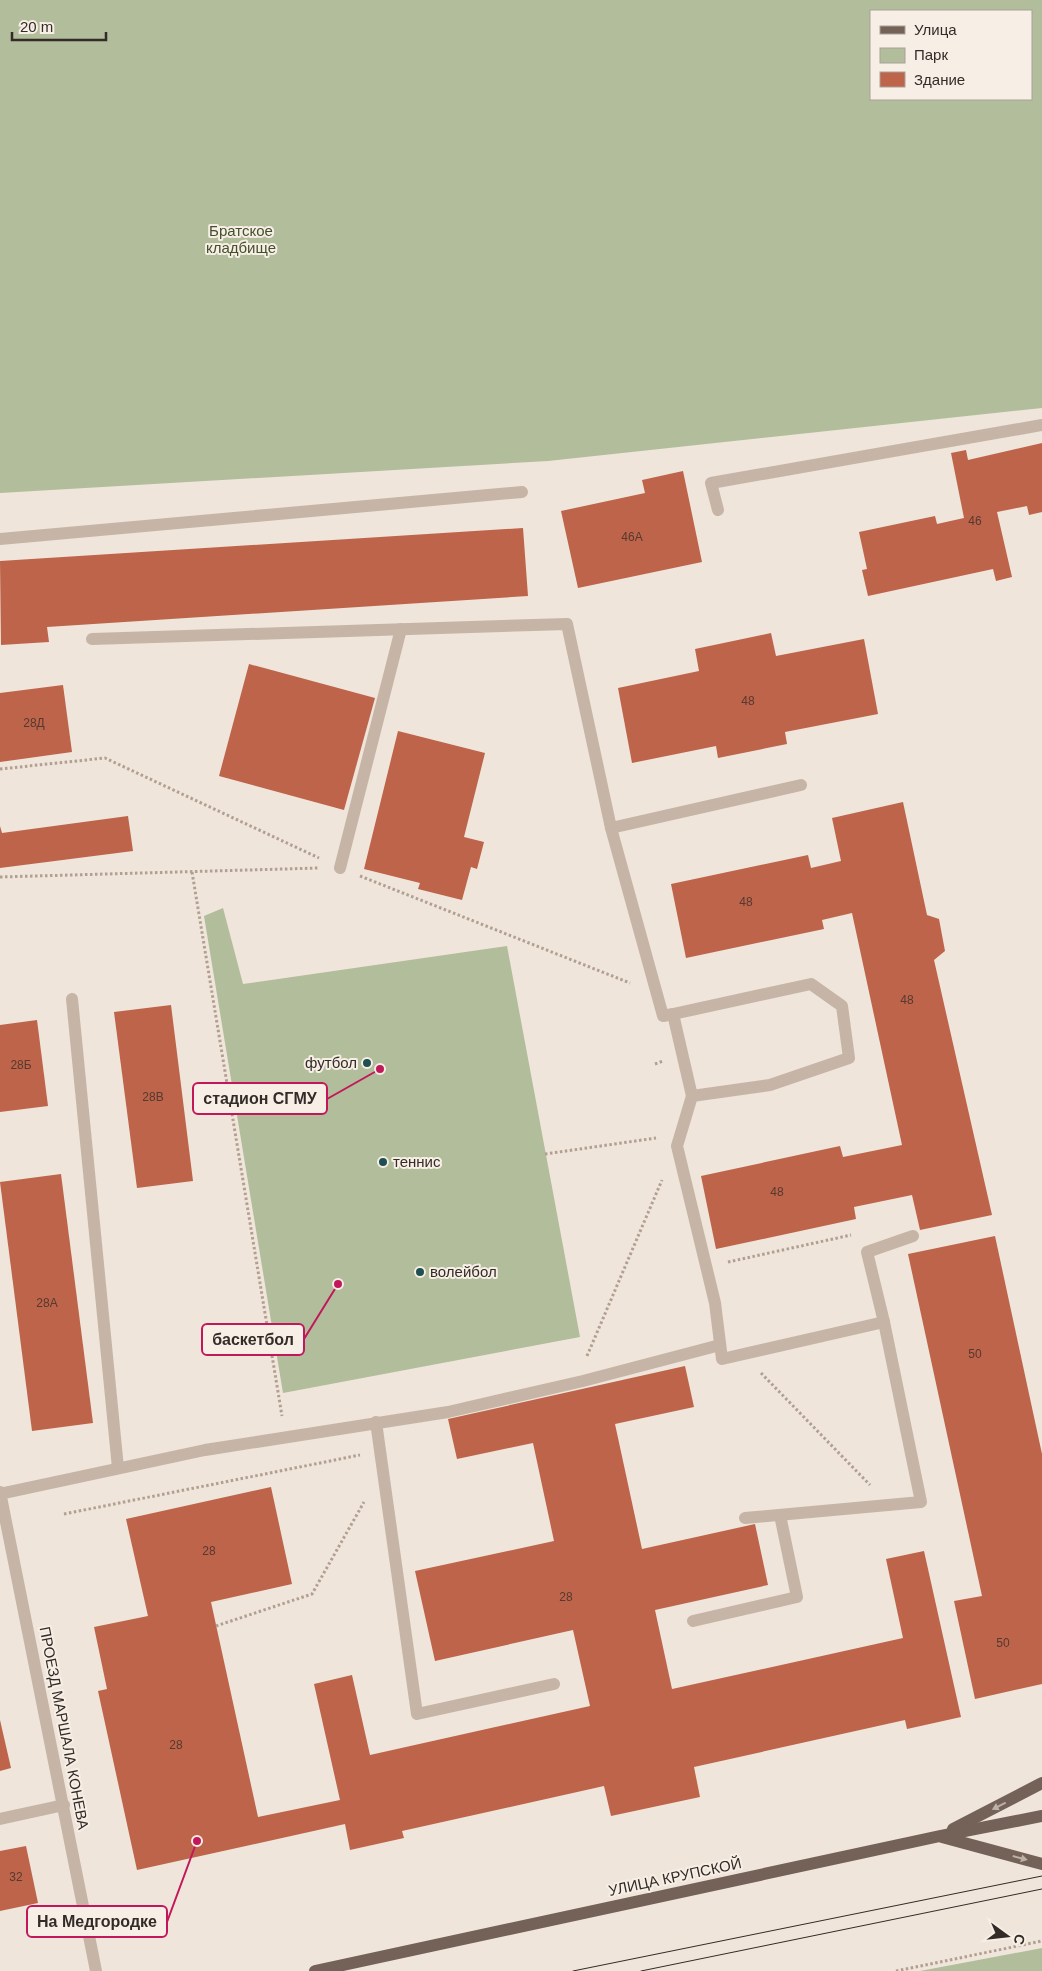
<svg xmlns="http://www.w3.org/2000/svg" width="1042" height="1971" viewBox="0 0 1042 1971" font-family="Arial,sans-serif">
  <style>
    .green { fill: #b2bd9b; fill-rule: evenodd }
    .building { fill: #bd644a }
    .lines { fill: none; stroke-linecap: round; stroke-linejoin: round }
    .path { stroke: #b29f91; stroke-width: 3; stroke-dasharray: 2.5 2.5; stroke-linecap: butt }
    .minor { stroke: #c6b5a7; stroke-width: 12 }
    .major { stroke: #746259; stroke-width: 12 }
    .tram { stroke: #332b27; stroke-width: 1 }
    .oneway { fill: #bcb0a7 }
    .poi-dot { fill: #204f51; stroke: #f7efe6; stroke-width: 2 }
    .labels { text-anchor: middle; stroke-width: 4; stroke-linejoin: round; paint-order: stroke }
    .number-label { font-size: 12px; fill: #563930 }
    .park-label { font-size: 15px; fill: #44502d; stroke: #f7efe6 }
    .poi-label { font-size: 15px; fill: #332b27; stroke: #f7efe6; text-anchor: start }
    .street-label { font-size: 15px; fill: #332b27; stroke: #f7efe6 }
    .leader { fill: none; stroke: #c2185b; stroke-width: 2 }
    .callout-dot { fill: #c2185b; stroke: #f7efe6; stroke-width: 2 }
    .callout { fill: #f7efe6; stroke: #c2185b; stroke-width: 2 }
    .callout-label { font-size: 16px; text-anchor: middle; font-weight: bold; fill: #332b27 }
  </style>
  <rect width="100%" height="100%" fill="#efe5da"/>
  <g class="green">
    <path d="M 0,0 L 1042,0 L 1042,408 L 548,461 L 0,493 ZM 871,11 L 1031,11 L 1031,99 L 871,99 Z"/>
    <polygon points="223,908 243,984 507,946 580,1337 283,1393 204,916"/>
    <polygon points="1042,1948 1042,1971 920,1971"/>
  </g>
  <g class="building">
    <polygon points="1042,443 1042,512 1029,515 1027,506 997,512 1012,577 996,581 993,569 868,596 862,570 867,569 859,532 935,516 937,524 964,518 951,453 966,450 968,460"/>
    <polygon points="683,471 702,562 578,588 561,511 645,493 642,480"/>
    <polygon points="523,528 528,596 47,627 49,642 1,645 0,561"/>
    <polygon points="771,633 776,656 864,639 878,714 785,732 787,744 718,758 716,746 632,763 618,688 699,671 695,649"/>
    <polygon points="249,664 375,698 344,810 219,776"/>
    <polygon points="63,685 72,752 0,762 0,693"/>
    <polygon points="398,731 485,753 464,837 484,842 477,869 471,867 462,900 418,889 420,883 364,869"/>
    <polygon points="903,802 927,915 939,919 945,951 934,960 992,1215 920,1230 912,1195 854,1207 856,1219 716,1249 701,1176 840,1146 843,1157 902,1145 852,913 822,920 824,929 686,958 671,884 808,855 811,868 841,861 832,818"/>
    <polygon points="128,816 133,851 0,868 0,826 2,833"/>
    <polygon points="171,1005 193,1181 137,1188 114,1012"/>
    <polygon points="37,1020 48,1106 0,1112 0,1025"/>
    <polygon points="61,1174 93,1423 32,1431 0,1182"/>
    <polygon points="995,1236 1042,1454 1042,1684 975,1699 954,1601 982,1596 908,1254"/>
    <polygon points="685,1366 694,1407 615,1424 642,1549 755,1524 768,1585 655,1610 672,1689 903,1638 886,1559 924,1551 961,1717 907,1729 905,1720 694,1767 700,1797 611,1816 604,1786 402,1831 404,1838 350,1850 345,1824 137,1870 98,1691 107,1689 94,1627 148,1616 126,1519 271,1487 292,1584 211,1602 258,1817 340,1800 314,1684 352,1675 370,1755 590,1706 573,1630 435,1661 415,1571 554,1541 533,1443 457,1459 448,1419"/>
    <polygon points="0,1720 11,1768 0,1771"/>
    <polygon points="26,1846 38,1903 0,1911 0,1851"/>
  </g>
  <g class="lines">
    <g class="path">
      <polyline points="0,769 105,758 319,858"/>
      <polyline points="192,872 282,1416"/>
      <polyline points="360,876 630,983"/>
      <polyline points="0,877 319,868"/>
      <polyline points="655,1064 663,1061"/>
      <polyline points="545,1154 656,1138"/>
      <polyline points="728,1262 851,1235"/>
      <polyline points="587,1356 662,1180"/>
      <polyline points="761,1373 870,1485"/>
      <polyline points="64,1514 360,1455"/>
      <polyline points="216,1626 312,1594 364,1502"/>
      <polyline points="896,1971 1042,1941"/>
    </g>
    <g class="minor">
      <polyline points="718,510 711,483 1042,425"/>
      <polyline points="0,539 522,492"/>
      <polyline points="92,639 567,624 611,828"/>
      <polyline points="340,868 401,629"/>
      <polygon points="811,984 842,1006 849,1058 770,1085 692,1096 673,1014"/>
      <polyline points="72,999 118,1468"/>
      <polyline points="673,1014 663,1016 611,828 801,785"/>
      <polyline points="692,1096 677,1146 715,1303 722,1359 884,1322 867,1252 913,1236"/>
      <polyline points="376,1422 417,1714 554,1684"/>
      <polyline points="0,1492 96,1971"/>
      <polyline points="0,1494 205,1450 448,1412 583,1381 720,1345"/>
      <polyline points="745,1518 921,1502 884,1322"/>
      <polyline points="693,1621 797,1597 780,1515"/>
      <polyline points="0,1819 64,1805"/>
    </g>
    <g class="major">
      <polyline points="953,1829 1042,1783"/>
      <polyline points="942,1837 1042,1864"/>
      <polyline points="315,1971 940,1836 1042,1816"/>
    </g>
    <g class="tram">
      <polyline points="573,1971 1042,1876"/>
      <polyline points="641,1971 1042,1889"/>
    </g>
  </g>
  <defs><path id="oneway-solid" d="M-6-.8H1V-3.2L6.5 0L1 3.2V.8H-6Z" transform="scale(1.25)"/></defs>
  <g class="oneway">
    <use href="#oneway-solid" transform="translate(999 1806) rotate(153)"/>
    <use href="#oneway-solid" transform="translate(1020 1858) rotate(15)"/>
  </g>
  <g class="poi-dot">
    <circle cx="367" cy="1063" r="5"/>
    <circle cx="383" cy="1162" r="5"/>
    <circle cx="420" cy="1272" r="5"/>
  </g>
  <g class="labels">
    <g class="number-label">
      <text x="975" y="525">46</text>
      <text x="632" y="541">46А</text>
      <text x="748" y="705">48</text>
      <text x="34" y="727">28Д</text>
      <text x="746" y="906">48</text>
      <text x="907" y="1004">48</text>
      <text x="21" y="1069">28Б</text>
      <text x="153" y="1101">28В</text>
      <text x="777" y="1196">48</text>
      <text x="47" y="1307">28А</text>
      <text x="975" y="1358">50</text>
      <text x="209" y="1555">28</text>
      <text x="566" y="1601">28</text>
      <text x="1003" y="1647">50</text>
      <text x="176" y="1749">28</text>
      <text x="16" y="1881">32</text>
    </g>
    <g class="park-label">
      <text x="241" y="236">Братское<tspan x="241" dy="17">кладбище</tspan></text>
    </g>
    <g class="poi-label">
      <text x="357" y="1068" text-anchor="end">футбол</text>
      <text x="393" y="1167">теннис</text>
      <text x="430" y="1277">волейбол</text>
    </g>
    <g class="street-label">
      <text transform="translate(64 1728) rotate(79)" y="5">ПРОЕЗД МАРШАЛА КОНЕВА</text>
      <text transform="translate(675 1877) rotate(-12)" y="5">УЛИЦА КРУПСКОЙ</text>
    </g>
  </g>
  <path class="leader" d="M380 1069L327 1099M338 1284L304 1339M197 1841L167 1922"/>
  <g class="callout-dot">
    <circle cx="380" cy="1069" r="5"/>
    <circle cx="338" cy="1284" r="5"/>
    <circle cx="197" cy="1841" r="5"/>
  </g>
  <g class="callout">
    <rect x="193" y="1083" width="134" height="31" rx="5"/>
    <rect x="202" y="1324" width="102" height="31" rx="5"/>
    <rect x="27" y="1906" width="140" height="31" rx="5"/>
  </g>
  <g class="callout-label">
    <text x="260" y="1104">стадион СГМУ</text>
    <text x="253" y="1345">баскетбол</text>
    <text x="97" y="1927">На Медгородке</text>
  </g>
  <rect x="870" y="10" width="162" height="90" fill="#f7efe6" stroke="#a9a19a"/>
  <rect x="880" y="26" width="25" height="8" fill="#746259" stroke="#a9a19a"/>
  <text x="914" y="35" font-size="15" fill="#332b27">Улица</text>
  <rect x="880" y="48" width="25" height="15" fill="#b2bd9b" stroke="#a9a19a"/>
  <text x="914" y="60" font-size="15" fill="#332b27">Парк</text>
  <rect x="880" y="72" width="25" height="15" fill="#bd644a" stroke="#a9a19a"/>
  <text x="914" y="85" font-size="15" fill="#332b27">Здание</text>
  <g transform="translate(1007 1936) rotate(105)" stroke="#f7efe6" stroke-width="4" paint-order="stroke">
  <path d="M0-4L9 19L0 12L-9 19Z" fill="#332b27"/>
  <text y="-8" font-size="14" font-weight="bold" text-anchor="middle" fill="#332b27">С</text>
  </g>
  <path d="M12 32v8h94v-8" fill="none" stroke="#332b27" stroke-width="2.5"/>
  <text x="20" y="32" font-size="15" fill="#332b27" stroke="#f7efe6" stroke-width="4" paint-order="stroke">20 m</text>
</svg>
